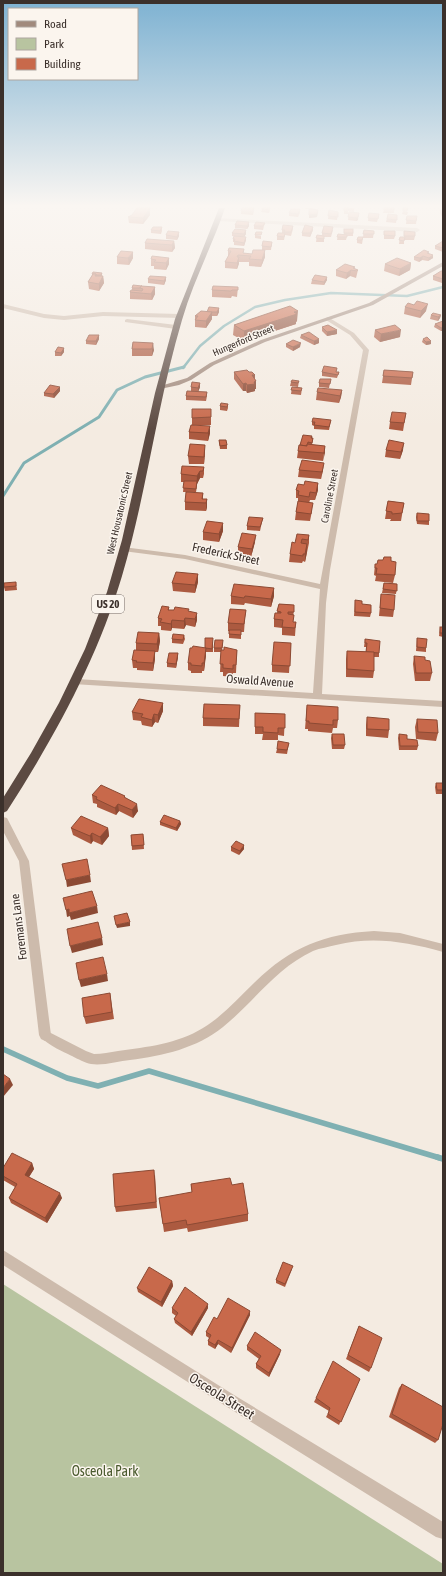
<svg xmlns="http://www.w3.org/2000/svg" width="446" height="1576" viewBox="0 0 446 1576" font-family="'Asap Condensed',sans-serif">
  <style>
    .green { fill: #b8c4a0 }
    .lines { fill: none; stroke-linecap: round; stroke-linejoin: round }
    .stream-far3 { stroke: #7fb0b2; stroke-width: 2.5 }
    .stream-far2 { stroke: #7fb0b2; stroke-width: 3 }
    .stream-far1 { stroke: #7fb0b2; stroke-width: 5.5 }
    .stream { stroke: #7fb0b2; stroke-width: 6 }
    .lane { fill: #cdbbac; fill-rule: evenodd }
    .street { fill: #cdbbac; fill-rule: evenodd }
    .secondary { fill: #a18a7d; fill-rule: evenodd }
    .highway { fill: #5c4a42; fill-rule: evenodd }
    .wall { fill: #ac5a40 }
    .shaded-wall { fill: #8c4a34 }
    .building { fill: #c8694b; stroke: #8c4a34 }
    .labels { text-anchor: middle; stroke-width: 3; stroke-linejoin: round; paint-order: stroke }
    .far-street-label { font-size: 10px; fill: #3b302b; stroke: #fbf5ee }
    .shield { fill: #fbf5ee; stroke: #756b66; stroke-width: 1 }
    .shield-label { font-size: 11px; font-weight: bold; fill: #3b302b }
    .street-label { font-size: 12px; fill: #3b302b; stroke: #fbf5ee }
    .near-street-label { font-size: 14px; fill: #3b302b; stroke: #fbf5ee }
    .near-park-label { font-size: 14px; fill: #4a5a2e; stroke: #fbf5ee }
  </style>
  <rect width="100%" height="100%" fill="#f4ebe1"/>
  <polygon class="green" points="3,1284 443,1564 443,1573 3,1573"/>
  <g class="lines">
    <polyline class="stream-far3" points="183,368 200,346 224,326 255,307 285,300 331,293 407,296 443,287"/>
    <polyline class="stream-far2" points="3,496 24,463 99,417 117,390 145,377 184,367"/>
    <polyline class="stream-far1" points="3,1049 67,1078 98,1086 149,1071 440,1158"/>
    <polyline class="stream" points="437,1157 443,1159"/>
    <path class="lane" d="M 374,931 L 400,933 L 443,944 L 443,952 C 407,942 373,936 336,945 C 329,947 320,948 313,951 C 276,968 254,1002 223,1027 C 197,1048 163,1056 130,1060 C 119,1061 103,1066 91,1064 C 85,1063 78,1059 72,1056 C 64,1052 43,1043 40,1035 L 41,1031 L 45,1030 L 86,1051 L 94,1054 C 102,1054 110,1052 118,1051 C 147,1047 177,1044 203,1028 C 223,1016 238,998 255,982 C 291,947 324,934 374,931 Z"/>
    <g class="street">
      <polygon points="216,218 417,228 420,230 417,232 218,221 215,219"/>
      <polygon points="3,304 44,314 64,316 103,312 180,314 183,316 180,318 103,316 64,320 44,318 3,308"/>
      <polygon points="328,317 354,333 369,350 330,570 326,603 322,694 443,701 443,707 73,684 71,682 73,680 76,679 313,693 320,589 185,559 123,551 119,549 123,547 185,555 320,584 363,350 350,335 326,320 326,318"/>
      <polygon points="127,319 176,325 179,327 176,329 125,322 125,320"/>
      <polygon points="3,817 7,818 29,861 51,1035 49,1039 45,1041 41,1039 39,1035 19,861 3,831"/>
      <polygon points="3,1250 234,1395 443,1522 443,1539 436,1537 224,1405 3,1265"/>
    </g>
    <polygon class="secondary" points="443,262 443,266 373,305 265,342 214,365 191,380 179,385 160,389 157,387 187,378 210,363 261,340 369,303"/>
    <path class="highway" d="M 219,208 L 225,208 C 212,246 193,282 182,320 C 157,404 147,492 122,576 C 97,660 54,738 7,811 L 3,813 L 3,798 L 31,753 L 59,703 L 85,649 L 107,592 L 122,540 L 155,393 L 175,319 Z"/>
  </g>
  <g class="wall">
    <polygon points="150,208 150,215 143,224 129,223 128,217"/>
    <polygon points="254,208 254,211 253,215 241,214 241,211"/>
    <polygon points="305,208 314,208 313,210 318,210 317,217 309,218 309,209 305,209"/>
    <polygon points="344,208 354,208 354,212 348,211 348,214 344,214"/>
    <polygon points="394,208 394,213 383,213 384,210"/>
    <polygon points="262,209 270,210 269,213 261,212"/>
    <polygon points="300,209 300,213 298,217 289,216 289,213"/>
    <polygon points="329,210 338,212 337,220 328,219"/>
    <polygon points="440,210 443,210 443,219 440,213"/>
    <polygon points="403,211 408,212 407,215 402,214"/>
    <polygon points="349,212 359,213 358,220 356,221 348,220"/>
    <polygon points="369,213 379,214 377,222 368,221"/>
    <polygon points="388,214 397,215 396,223 386,222"/>
    <polygon points="407,216 417,216 416,224 406,224"/>
    <polygon points="265,223 264,226 263,230 254,229 254,226"/>
    <polygon points="235,225 249,226 247,229 235,228"/>
    <polygon points="293,226 293,229 291,236 285,235 284,240 277,240 277,236 282,233 282,230"/>
    <polygon points="162,227 162,231 161,234 151,233 151,230"/>
    <polygon points="344,229 353,229 353,236 347,236 346,240 337,240 338,234 344,234"/>
    <polygon points="246,230 246,234 244,237 246,240 244,246 234,245 234,242 233,242 233,239 234,236 232,236 232,233"/>
    <polygon points="313,230 310,237 302,236 302,233"/>
    <polygon points="333,230 331,237 324,237 324,242 316,242 317,235 322,235 322,233"/>
    <polygon points="364,230 374,231 373,238 363,238 362,244 357,243 357,240 363,237"/>
    <polygon points="384,231 395,236 394,239 384,239"/>
    <polygon points="404,231 415,236 414,240 404,240 404,244 399,244 400,237 404,237"/>
    <polygon points="179,232 179,236 177,240 166,239 166,235"/>
    <polygon points="255,235 261,236 261,239 255,238"/>
    <polygon points="174,241 175,248 172,252 145,249 145,243"/>
    <polygon points="443,241 443,252 435,249 435,246"/>
    <polygon points="272,242 271,250 262,250 262,246"/>
    <polygon points="228,251 244,253 265,257 261,267 249,266 249,262 239,262 237,269 225,268 225,262 228,257"/>
    <polygon points="429,254 433,258 428,261 422,260 419,262 414,260 414,257"/>
    <polygon points="117,257 133,258 129,265 117,264"/>
    <polygon points="169,258 169,264 166,270 154,269 154,266 151,266 151,259"/>
    <polygon points="411,263 410,270 399,276 384,271 385,264"/>
    <polygon points="355,269 358,270 356,278 350,276 346,279 336,276 336,270"/>
    <polygon points="443,271 443,282 442,283 433,280 433,276"/>
    <polygon points="102,273 102,276 103,276 104,283 99,291 89,289 88,282 92,276 92,274"/>
    <polygon points="148,279 166,280 164,285 148,283"/>
    <polygon points="312,280 327,280 324,285 311,284"/>
    <polygon points="155,287 155,294 152,300 130,299 130,292 132,290 132,288"/>
    <polygon points="238,287 237,297 232,296 231,298 212,297 212,290"/>
    <polygon points="405,307 426,311 420,318 404,314"/>
    <polygon points="219,308 219,312 217,316 212,316 212,319 206,328 195,327 195,316"/>
    <polygon points="431,315 441,315 440,318 438,321 430,319"/>
    <polygon points="297,321 296,322 296,324 244,341 233,335 234,325"/>
    <polygon points="443,321 443,331 441,331 434,327 435,324"/>
    <polygon points="322,327 337,334 327,336 322,331"/>
    <polygon points="375,330 400,337 380,342 374,337"/>
    <polygon points="99,335 99,339 96,345 86,344 86,341"/>
    <polygon points="301,335 319,343 314,345 300,338"/>
    <polygon points="423,339 431,341 431,344 426,345 422,342"/>
    <polygon points="133,342 154,350 152,356 132,356 132,349"/>
    <polygon points="286,344 300,347 293,351 286,347"/>
    <polygon points="64,348 64,352 61,356 55,356 55,352"/>
    <polygon points="443,355 443,369 442,362"/>
    <polygon points="384,370 413,372 411,385 382,383"/>
    <polygon points="234,372 249,372 255,375 255,379 256,381 256,389 255,389 255,391 247,393 246,391 243,391 234,379"/>
    <polygon points="322,372 339,372 337,378 322,376"/>
    <polygon points="299,381 298,387 290,386 291,382"/>
    <polygon points="200,383 200,387 198,392 207,392 207,396 206,401 186,400 186,396 191,391 191,387"/>
    <polygon points="319,383 330,383 329,388 319,387"/>
    <polygon points="60,387 60,391 54,398 44,396 44,393"/>
    <polygon points="292,387 302,388 301,395 291,394"/>
    <polygon points="342,390 341,397 339,403 316,400 317,392"/>
    <polygon points="228,404 228,408 227,411 220,410 220,406"/>
    <polygon points="192,409 211,409 211,425 193,425 210,433 208,441 189,439 189,432 192,425"/>
    <polygon points="406,413 403,431 389,429 390,422"/>
    <polygon points="331,420 329,430 314,429 314,426 312,425 312,422"/>
    <polygon points="312,436 312,438 313,438 312,445 325,446 323,461 297,458 298,451"/>
    <polygon points="219,440 227,445 227,449 220,449"/>
    <polygon points="386,450 403,450 400,459 385,457"/>
    <polygon points="205,452 204,464 189,464 188,456"/>
    <polygon points="204,467 204,474 203,478 200,478 197,484 196,492 183,492 184,482 181,482 181,474"/>
    <polygon points="299,470 323,470 321,479 298,477"/>
    <polygon points="318,483 318,490 315,500 310,500 309,503 312,511 310,521 295,520 296,512 298,503 298,498 296,498 296,490 304,485"/>
    <polygon points="203,493 203,499 207,499 207,507 206,511 185,510 185,502"/>
    <polygon points="388,501 404,503 401,521 390,521 391,519 385,519"/>
    <polygon points="417,513 429,521 429,525 417,524 416,517"/>
    <polygon points="263,518 262,522 260,531 247,530 247,526"/>
    <polygon points="223,531 219,542 203,540 203,532"/>
    <polygon points="309,535 309,543 305,562 303,561 302,563 289,562 290,554 295,543"/>
    <polygon points="255,542 251,557 238,555 238,547"/>
    <polygon points="391,561 395,575 393,583 375,581 376,576 374,575 375,564 377,564"/>
    <polygon points="198,574 198,582 195,593 173,591 172,583"/>
    <polygon points="16,582 17,590 5,591 4,587"/>
    <polygon points="384,583 397,584 396,594 382,593"/>
    <polygon points="274,588 274,596 271,607 245,603 244,605 231,604 231,596"/>
    <polygon points="381,594 394,610 393,617 379,616"/>
    <polygon points="355,600 362,604 371,613 370,617 354,616"/>
    <polygon points="279,604 294,605 293,622 296,622 295,636 282,635 282,628 274,627 274,619 277,613"/>
    <polygon points="169,607 169,610 189,612 197,620 195,627 186,625 184,629 172,628 171,631 161,630 161,626 158,626 158,618"/>
    <polygon points="246,610 245,618 244,632 241,632 241,639 229,638 229,631 228,631 228,623"/>
    <polygon points="440,627 443,627 443,637 439,636"/>
    <polygon points="159,633 160,641 158,652 155,652 155,659 153,671 137,670 137,668 133,668 132,660 136,650 136,643"/>
    <polygon points="184,635 185,639 183,644 172,643 172,639"/>
    <polygon points="417,638 426,648 426,652 416,651"/>
    <polygon points="365,639 379,653 379,657 374,657 374,671 373,678 346,677 346,659 347,651 366,652 366,647 364,647"/>
    <polygon points="213,642 213,652 206,652 204,671 202,671 202,673 191,673 191,671 188,670 188,663 205,648"/>
    <polygon points="291,643 289,673 272,672 272,665"/>
    <polygon points="223,644 222,650 237,650 236,673 233,673 233,677 223,676 223,672 220,672 221,652 214,652 214,648"/>
    <polygon points="178,653 178,657 176,668 167,667 167,663"/>
    <polygon points="414,656 432,673 430,681 415,681 413,664"/>
    <polygon points="163,703 163,711 158,723 155,722 152,727 142,725 141,721 133,720 132,712"/>
    <polygon points="240,705 239,727 203,726 203,718"/>
    <polygon points="307,705 338,720 337,728 333,728 332,733 308,731 308,729 305,729"/>
    <polygon points="255,713 285,714 284,736 278,735 278,740 262,740 263,734 255,734"/>
    <polygon points="367,717 389,730 388,738 366,736 366,725"/>
    <polygon points="417,719 438,733 436,741 416,739 415,727"/>
    <polygon points="332,734 345,745 344,749 332,749 331,738"/>
    <polygon points="399,734 418,746 417,750 399,750 398,738"/>
    <polygon points="289,743 287,754 276,753 277,749"/>
    <polygon points="436,783 443,783 443,794 436,794 435,787"/>
    <polygon points="92,795 126,798 138,811 133,818 119,811 116,815 97,807 97,804 93,803"/>
    <polygon points="180,821 181,824 177,831 160,825 160,822"/>
    <polygon points="71,828 108,828 109,836 102,845 93,841 91,844 73,835"/>
    <polygon points="143,834 144,849 132,850 131,835"/>
    <polygon points="231,847 244,849 239,855 231,851"/>
    <polygon points="110,993 114,1019 86,1024 84,1017"/>
    <polygon points="32,1163 34,1169 29,1177 62,1198 47,1223 11,1203 9,1198 15,1187 3,1180 3,1168"/>
    <polygon points="155,1175 157,1208 116,1212 115,1207"/>
    <polygon points="191,1184 232,1185 248,1214 248,1221 188,1232 187,1228 164,1232 159,1198 192,1193"/>
    <polygon points="292,1269 285,1287 276,1283 276,1280"/>
    <polygon points="172,1281 173,1286 162,1307 138,1292 137,1288"/>
    <polygon points="172,1308 208,1308 192,1336 175,1323 174,1319 176,1316 172,1313"/>
    <polygon points="250,1315 231,1353 218,1344 215,1349 208,1345 208,1341 209,1338 206,1336 206,1332 217,1319"/>
    <polygon points="359,1326 371,1368 369,1372 346,1359"/>
    <polygon points="247,1346 280,1354 269,1377 256,1368 256,1364 259,1359 247,1350"/>
    <polygon points="360,1379 339,1425 326,1417 329,1411 314,1402 316,1398"/>
    <polygon points="402,1384 438,1440 435,1443 389,1417 399,1388"/>
  </g>
  <g class="shaded-wall">
    <polygon points="150,208 150,215 143,224 143,218"/>
    <polygon points="318,210 317,217 309,218 309,215"/>
    <polygon points="358,217 358,220 356,221 356,218"/>
    <polygon points="249,222 249,226 247,229 247,226"/>
    <polygon points="313,227 313,230 310,237 310,233"/>
    <polygon points="246,230 246,234 244,237 244,234"/>
    <polygon points="179,232 179,236 177,240 177,237"/>
    <polygon points="246,237 246,240 244,246 244,243"/>
    <polygon points="174,241 175,248 172,252 172,245"/>
    <polygon points="265,250 265,257 261,267 262,260"/>
    <polygon points="133,252 133,258 129,265 128,258"/>
    <polygon points="238,255 238,261 239,257 239,264 237,269 237,257"/>
    <polygon points="433,255 433,258 428,261 429,258"/>
    <polygon points="423,256 422,260 419,262 420,258"/>
    <polygon points="169,258 169,264 166,270 166,263"/>
    <polygon points="411,263 410,270 399,276 400,269"/>
    <polygon points="351,270 350,276 346,279 347,273"/>
    <polygon points="103,276 104,283 99,291 99,284"/>
    <polygon points="166,277 166,280 164,285 164,281"/>
    <polygon points="327,277 327,280 324,285 324,282"/>
    <polygon points="155,287 155,294 152,300 151,294"/>
    <polygon points="428,304 426,311 420,318 421,311"/>
    <polygon points="219,308 219,312 217,316 217,312"/>
    <polygon points="298,311 297,321 296,322 296,324 244,341 244,331"/>
    <polygon points="212,312 212,319 206,328 206,321"/>
    <polygon points="441,315 440,318 438,321 438,317"/>
    <polygon points="443,327 443,331 441,331 441,328"/>
    <polygon points="337,330 337,334 327,336 327,332"/>
    <polygon points="401,330 400,337 380,342 381,334"/>
    <polygon points="99,335 99,339 96,345 96,341"/>
    <polygon points="319,339 319,343 314,345 314,341"/>
    <polygon points="431,341 431,344 426,345 426,342"/>
    <polygon points="153,343 154,350 152,356 152,349"/>
    <polygon points="301,343 300,347 293,351 293,347"/>
    <polygon points="64,348 64,352 61,356 61,353"/>
    <polygon points="252,375 255,375 254,382 256,381 256,389 255,389 255,391 247,393 247,385"/>
    <polygon points="200,383 200,387 198,392 198,388"/>
    <polygon points="246,383 246,391 243,391 243,384"/>
    <polygon points="60,387 60,391 54,398 53,394"/>
    <polygon points="342,390 341,397 339,403 340,396"/>
    <polygon points="210,426 210,433 208,441 208,433"/>
    <polygon points="404,443 403,450 400,459 401,452"/>
    <polygon points="205,445 205,452 204,464 204,457"/>
    <polygon points="325,446 325,453 323,461 324,453"/>
    <polygon points="324,463 323,470 321,479 322,472"/>
    <polygon points="200,471 200,478 197,484 196,492 197,476"/>
    <polygon points="318,483 318,490 315,500 316,493"/>
    <polygon points="207,499 207,507 206,511 206,503"/>
    <polygon points="223,523 223,531 219,542 219,534"/>
    <polygon points="256,535 255,542 251,557 252,549"/>
    <polygon points="307,544 307,552 305,562 305,554"/>
    <polygon points="198,574 198,582 195,593 195,585"/>
    <polygon points="274,588 274,596 271,607 271,599"/>
    <polygon points="197,613 197,620 195,627 195,619"/>
    <polygon points="185,618 186,625 184,629 184,621"/>
    <polygon points="172,620 172,628 171,631 171,624"/>
    <polygon points="159,633 160,641 158,652 157,644"/>
    <polygon points="206,648 206,656 204,671 204,663"/>
    <polygon points="155,651 155,659 153,671 153,663"/>
    <polygon points="178,653 178,657 176,668 176,664"/>
    <polygon points="163,703 163,711 158,723 158,715"/>
    <polygon points="154,714 155,722 152,727 152,720"/>
    <polygon points="118,804 119,811 116,815 115,808"/>
    <polygon points="137,804 138,811 133,818 132,810"/>
    <polygon points="180,821 181,824 177,831 176,828"/>
    <polygon points="108,828 109,836 102,845 100,837"/>
    <polygon points="92,833 93,841 91,844 90,836"/>
    <polygon points="244,845 244,849 239,855 240,851"/>
    <polygon points="90,875 91,882 67,887 66,880"/>
    <polygon points="97,906 98,913 71,920 69,913"/>
    <polygon points="69,909 70,916 67,917 66,910"/>
    <polygon points="130,922 130,926 117,928 116,925"/>
    <polygon points="102,938 103,945 72,953 70,946"/>
    <polygon points="107,974 108,981 81,987 79,980"/>
    <polygon points="10,1079 13,1085 3,1097 3,1088"/>
    <polygon points="32,1163 34,1169 27,1180 25,1175"/>
    <polygon points="60,1193 62,1198 47,1223 45,1218"/>
    <polygon points="172,1281 173,1286 162,1307 161,1302"/>
    <polygon points="208,1304 208,1308 192,1336 191,1332"/>
    <polygon points="250,1311 250,1315 231,1353 232,1348"/>
    <polygon points="218,1340 218,1344 215,1349 215,1345"/>
    <polygon points="281,1350 280,1354 269,1377 269,1373"/>
  </g>
  <g class="building">
    <polygon points="137,208 150,208 143,218 128,217 132,215"/>
    <polygon points="242,208 254,208 253,211 241,211"/>
    <polygon points="262,208 270,208 269,210 262,209"/>
    <polygon points="344,208 349,208 348,211 344,211"/>
    <rect x="384" y="208" width="10" height="2"/>
    <polygon points="403,208 408,208 407,211 403,211"/>
    <polygon points="291,209 300,209 298,214 289,213"/>
    <polygon points="309,209 318,210 317,214 309,215"/>
    <polygon points="329,210 338,212 338,217 328,216"/>
    <polygon points="440,210 443,210 443,216"/>
    <polygon points="349,212 359,213 358,217 356,218 348,217"/>
    <polygon points="369,213 379,214 378,219 368,218"/>
    <polygon points="388,214 397,215 397,220 387,219"/>
    <polygon points="407,216 417,216 416,221 406,220"/>
    <polygon points="237,221 249,222 247,226 235,225"/>
    <polygon points="256,222 265,223 263,226 254,226"/>
    <polygon points="283,225 293,226 291,232 284,232 285,230 282,230"/>
    <polygon points="305,225 313,227 310,233 302,233"/>
    <polygon points="324,226 333,227 331,234 322,233"/>
    <polygon points="153,227 162,227 160,231 151,230"/>
    <polygon points="235,229 246,230 244,234 232,233"/>
    <rect x="344" y="229" width="9" height="4"/>
    <polygon points="364,230 374,231 374,234 363,234"/>
    <polygon points="168,231 179,232 177,237 166,235"/>
    <polygon points="384,231 395,231 395,236 384,235"/>
    <polygon points="404,231 415,232 415,236 404,236"/>
    <polygon points="256,232 262,232 261,235 255,235"/>
    <polygon points="278,233 285,233 284,237 277,236"/>
    <polygon points="338,234 347,235 347,237 337,237"/>
    <polygon points="317,235 324,236 324,239 316,238"/>
    <polygon points="234,236 246,237 244,243 234,241 235,239 233,239"/>
    <polygon points="358,237 363,237 362,240 357,240"/>
    <polygon points="400,237 405,237 404,241 399,240"/>
    <polygon points="147,239 174,241 172,245 145,243"/>
    <polygon points="263,241 272,242 271,247 262,246"/>
    <polygon points="443,241 443,248 435,246"/>
    <polygon points="229,248 244,249 243,253 252,254 253,250 265,250 262,260 249,259 251,256 238,255 237,257 239,257 237,263 225,262 231,251 228,251"/>
    <polygon points="424,250 429,252 427,253 433,255 429,258 423,256 420,258 414,257"/>
    <polygon points="121,251 133,252 128,258 117,257"/>
    <polygon points="152,256 169,258 166,263 154,262 156,260 151,259"/>
    <polygon points="397,258 411,263 400,269 385,264"/>
    <polygon points="345,264 355,267 353,268 358,270 357,271 351,270 347,273 336,270"/>
    <polygon points="441,271 443,271 443,279 433,276"/>
    <polygon points="93,272 102,273 101,275 96,275 96,274 92,274"/>
    <polygon points="93,274 96,274 95,276 103,276 99,284 88,282"/>
    <polygon points="315,275 327,277 324,282 312,280"/>
    <polygon points="150,276 166,277 164,281 148,279"/>
    <polygon points="133,285 142,286 141,286 140,288 132,288"/>
    <polygon points="141,286 155,287 151,294 130,292 131,290 142,291 143,289 140,288"/>
    <polygon points="213,286 238,287 238,290 232,290 231,291 212,290"/>
    <polygon points="417,301 428,304 421,311 405,307 408,303 414,305"/>
    <polygon points="290,306 298,311 294,312 297,314 244,331 234,325"/>
    <polygon points="209,307 219,308 217,312 207,312"/>
    <polygon points="201,311 212,312 206,321 195,320 198,316 195,316"/>
    <polygon points="433,313 441,315 438,317 431,315"/>
    <polygon points="443,321 443,327 441,328 435,324"/>
    <polygon points="328,325 337,330 327,332 322,327"/>
    <polygon points="395,325 401,330 381,334 375,330"/>
    <polygon points="309,332 319,339 314,341 301,335"/>
    <polygon points="89,335 99,335 96,341 86,341"/>
    <polygon points="427,337 431,341 426,342 423,339"/>
    <polygon points="293,340 301,343 293,347 286,344"/>
    <polygon points="133,342 153,343 152,349 132,349"/>
    <polygon points="58,347 64,348 61,353 55,352"/>
    <polygon points="324,366 337,368 336,372 339,372 338,375 322,372"/>
    <polygon points="247,370 249,372 252,372 255,375 252,375 256,381 254,382 255,384 247,385 246,383 243,384 234,372"/>
    <polygon points="384,370 413,372 412,378 383,376"/>
    <polygon points="320,379 331,379 330,384 319,383"/>
    <polygon points="292,380 299,381 298,383 291,382"/>
    <polygon points="192,382 200,383 198,388 191,387"/>
    <polygon points="50,385 60,387 53,394 44,393"/>
    <polygon points="292,387 302,388 301,391 291,390"/>
    <polygon points="318,388 342,390 340,396 317,392"/>
    <polygon points="187,391 207,392 206,397 186,396"/>
    <polygon points="221,403 228,404 227,407 220,406"/>
    <polygon points="192,409 211,409 211,417 192,418"/>
    <polygon points="392,412 406,413 404,423 390,422"/>
    <polygon points="313,418 331,420 329,427 314,425 315,422 312,422"/>
    <polygon points="191,425 210,426 208,433 189,432"/>
    <polygon points="303,435 312,436 311,438 313,438 312,443 308,442 307,446 300,445"/>
    <polygon points="219,440 226,440 227,445 220,446"/>
    <polygon points="389,440 404,443 401,452 386,450"/>
    <polygon points="190,444 205,445 204,457 188,456"/>
    <polygon points="307,444 325,446 324,453 298,451 299,445 307,446"/>
    <polygon points="302,460 324,463 322,472 299,470"/>
    <polygon points="182,466 204,467 203,471 200,471 197,476 181,474"/>
    <polygon points="184,481 197,481 196,489 183,488"/>
    <polygon points="305,481 318,483 316,493 310,492 309,497 298,495 299,491 296,490 298,484 304,485"/>
    <polygon points="186,492 203,493 202,499 207,499 206,503 185,502"/>
    <polygon points="298,501 313,503 311,514 296,512"/>
    <polygon points="388,501 404,503 402,513 392,514 392,512 386,511"/>
    <polygon points="417,513 429,514 429,521 417,521"/>
    <polygon points="249,517 263,518 260,527 247,526"/>
    <polygon points="207,521 223,523 219,534 203,532"/>
    <polygon points="242,533 256,535 252,549 238,547"/>
    <polygon points="297,534 309,535 308,540 302,539 301,543 307,544 305,554 303,554 303,556 290,554 292,542 295,543"/>
    <polygon points="384,557 391,557 391,561 396,562 395,575 376,574 377,568 375,568 375,564 377,564 378,560 383,560"/>
    <polygon points="176,572 198,574 195,585 172,583"/>
    <polygon points="16,582 16,586 4,587 4,583"/>
    <polygon points="384,583 397,584 397,591 383,589"/>
    <polygon points="234,584 274,588 271,599 245,596 244,598 231,596"/>
    <polygon points="381,594 395,595 394,610 380,608"/>
    <polygon points="355,600 362,601 362,604 371,605 371,613 355,612"/>
    <polygon points="279,604 294,605 294,612 288,612 288,614 294,615 293,622 296,622 295,628 282,627 283,620 274,619 275,613 281,613 281,612 277,611"/>
    <polygon points="162,606 169,607 168,610 174,610 175,607 189,609 188,611 197,613 195,619 185,618 184,621 172,620 171,624 160,622 162,619 158,618"/>
    <polygon points="230,609 246,610 244,624 228,623"/>
    <rect x="440" y="627" width="3" height="6"/>
    <polygon points="229,630 241,630 241,635 229,634"/>
    <polygon points="138,632 159,633 157,644 136,643"/>
    <polygon points="173,634 184,635 183,640 172,639"/>
    <polygon points="205,638 213,638 212,649 206,648 205,648"/>
    <polygon points="417,638 427,639 426,648 417,647"/>
    <polygon points="365,639 380,641 379,653 366,652 367,643 365,643"/>
    <polygon points="215,640 223,640 222,648 214,648"/>
    <polygon points="274,642 291,643 290,666 272,665"/>
    <polygon points="193,646 206,648 204,663 202,663 202,666 191,665 191,663 188,663 190,648 192,648"/>
    <polygon points="224,647 237,650 236,665 233,665 233,669 223,668 223,664 220,664 221,650 224,650"/>
    <polygon points="134,650 155,651 153,663 136,662 137,661 132,660"/>
    <polygon points="347,651 374,652 374,671 347,669"/>
    <polygon points="169,653 178,653 176,664 167,663"/>
    <polygon points="414,656 425,657 425,660 430,661 432,673 416,673"/>
    <polygon points="139,699 163,703 158,715 154,714 152,720 141,717 143,714 132,712"/>
    <polygon points="204,704 240,705 239,719 203,718"/>
    <polygon points="307,705 338,707 338,720 333,720 333,725 309,723 309,721 306,721"/>
    <polygon points="255,713 285,714 285,728 278,728 278,733 263,732 263,727 255,727"/>
    <polygon points="367,717 389,719 389,730 367,729"/>
    <polygon points="417,719 437,720 438,733 418,732"/>
    <polygon points="332,734 344,734 345,745 333,745"/>
    <polygon points="399,734 407,735 407,739 417,740 418,746 400,746"/>
    <polygon points="278,741 289,743 287,750 277,749"/>
    <polygon points="436,783 443,783 443,790 437,790"/>
    <polygon points="101,785 125,796 124,797 137,804 132,810 118,804 115,808 96,799 97,797 92,795"/>
    <polygon points="164,815 180,821 176,828 160,822"/>
    <polygon points="81,816 108,828 100,837 92,833 90,836 71,828"/>
    <polygon points="143,834 144,845 132,846 131,835"/>
    <polygon points="236,841 244,845 240,851 231,847"/>
    <polygon points="87,859 90,875 66,880 62,864"/>
    <polygon points="92,891 97,906 69,913 69,909 66,910 63,898"/>
    <polygon points="127,913 130,922 116,925 114,916"/>
    <polygon points="98,922 102,938 70,946 67,929"/>
    <polygon points="103,957 107,974 79,980 76,963"/>
    <polygon points="110,993 112,1012 84,1017 82,998"/>
    <polygon points="3,1074 10,1079 3,1088"/>
    <polygon points="12,1153 32,1163 25,1175 60,1193 45,1218 9,1198 17,1184 3,1176 3,1168"/>
    <polygon points="154,1170 156,1202 115,1207 113,1174"/>
    <polygon points="230,1178 232,1185 243,1183 248,1214 187,1225 186,1220 163,1224 159,1198 192,1192 191,1184"/>
    <polygon points="283,1262 293,1266 285,1284 276,1280"/>
    <polygon points="149,1267 172,1281 161,1302 137,1288"/>
    <polygon points="185,1287 208,1304 191,1332 174,1319 178,1313 172,1308"/>
    <polygon points="228,1298 250,1311 232,1348 218,1340 215,1345 208,1341 211,1335 206,1332 214,1317 217,1319"/>
    <polygon points="359,1326 382,1338 371,1368 348,1355"/>
    <polygon points="255,1332 281,1350 269,1373 256,1364 261,1356 247,1346"/>
    <polygon points="333,1361 360,1379 341,1422 328,1414 330,1408 316,1398"/>
    <polygon points="402,1384 443,1407 443,1424 438,1440 392,1414"/>
  </g>
  <linearGradient id="sky" x2="0" y2="1"><stop stop-color="#7eb2d2"/><stop offset="0.48" stop-color="#faf6f2"/><stop offset="1" stop-color="#faf6f2" stop-opacity="0"/></linearGradient>
  <rect width="446" height="429" fill="url(#sky)"/>
  <g class="labels">
    <g class="far-street-label">
      <text transform="translate(243 340) rotate(-23)" y="4">Hungerford Street</text>
      <text transform="translate(329 496) rotate(-79)" y="4">Caroline Street</text>
      <text transform="translate(119 513) rotate(-77)" y="4">West Housatonic Street</text>
    </g>
    <rect class="shield" x="92" y="595" width="32" height="18" rx="3"/>
    <g class="shield-label">
      <text x="108" y="608">US 20</text>
    </g>
    <g class="street-label">
      <text transform="translate(226 554) rotate(12)" y="4">Frederick Street</text>
      <text transform="translate(260 681) rotate(4)" y="4">Oswald Avenue</text>
      <text transform="translate(19 927) rotate(-97)" y="4">Foremans Lane</text>
    </g>
    <g class="near-street-label">
      <text transform="translate(222 1396) rotate(32)" y="5">Osceola Street</text>
    </g>
    <g class="near-park-label">
      <text x="105" y="1476">Osceola Park</text>
    </g>
  </g>
  <rect width="446" height="1576" fill="none" stroke="#3b302b" stroke-width="8"/>
  <rect x="8" y="8" width="130" height="72" fill="#fbf5ee" stroke="#aea6a0"/>
  <rect x="16" y="21" width="20" height="6" fill="#a18a7d" stroke="#aea6a0"/>
  <text x="44" y="28" font-size="12" fill="#3b302b">Road</text>
  <rect x="16" y="38" width="20" height="12" fill="#b8c4a0" stroke="#aea6a0"/>
  <text x="44" y="48" font-size="12" fill="#3b302b">Park</text>
  <rect x="16" y="58" width="20" height="12" fill="#c8694b" stroke="#aea6a0"/>
  <text x="44" y="68" font-size="12" fill="#3b302b">Building</text>
</svg>
